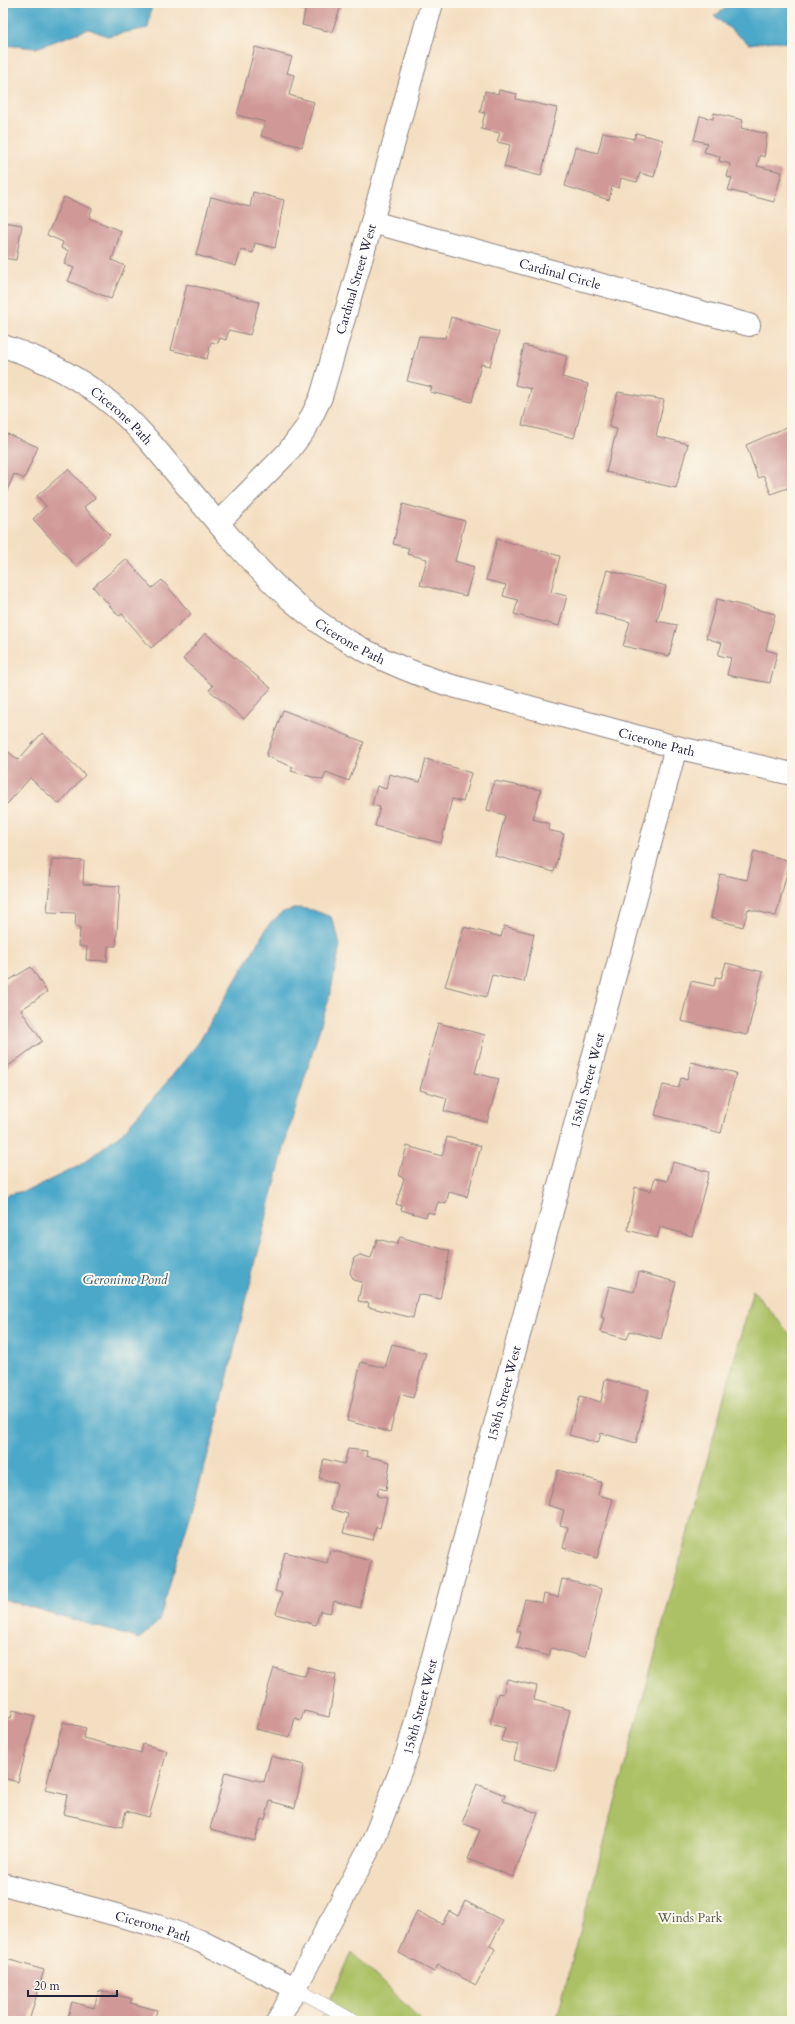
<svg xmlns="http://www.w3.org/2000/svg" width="795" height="2024" viewBox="0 0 795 2024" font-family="Cardo,serif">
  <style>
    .green { fill: #acc165; stroke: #677250 }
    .water { fill: #4ba8c9; stroke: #366582 }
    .building { fill: #d09997 }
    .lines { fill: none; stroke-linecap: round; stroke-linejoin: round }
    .service-casing { stroke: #8b807e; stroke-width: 14 }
    .minor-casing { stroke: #8b807e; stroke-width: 24 }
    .service { stroke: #fff; stroke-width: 13 }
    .minor { stroke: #fff; stroke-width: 22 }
    .labels { text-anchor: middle; stroke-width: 4; stroke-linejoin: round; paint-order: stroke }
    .street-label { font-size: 13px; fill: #22223b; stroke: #fbf7ec }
    .park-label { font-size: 13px; fill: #525a4a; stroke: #fbf7ec }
    .water-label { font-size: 14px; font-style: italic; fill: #325874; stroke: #fbf7ec }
  </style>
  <rect width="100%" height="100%" fill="#fbf7ec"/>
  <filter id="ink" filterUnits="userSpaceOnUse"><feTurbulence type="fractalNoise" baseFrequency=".025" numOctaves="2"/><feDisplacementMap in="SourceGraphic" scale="8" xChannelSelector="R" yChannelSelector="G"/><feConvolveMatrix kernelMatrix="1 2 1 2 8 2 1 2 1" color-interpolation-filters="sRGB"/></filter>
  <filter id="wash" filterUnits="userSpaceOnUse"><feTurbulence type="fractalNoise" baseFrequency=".012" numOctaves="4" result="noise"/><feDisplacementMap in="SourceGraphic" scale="16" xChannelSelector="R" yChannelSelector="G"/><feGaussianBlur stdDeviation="0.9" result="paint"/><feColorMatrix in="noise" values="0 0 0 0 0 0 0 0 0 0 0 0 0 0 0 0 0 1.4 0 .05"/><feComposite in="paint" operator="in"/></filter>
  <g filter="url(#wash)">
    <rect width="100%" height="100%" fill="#f4dec1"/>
    <g class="green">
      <polygon points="753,1290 792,1337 792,2021 556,2021"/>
      <polygon points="352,1953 422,2021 319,2021"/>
    </g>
    <g class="water">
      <polygon points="3,3 152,3 148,28 107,36 89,29 36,48 3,45"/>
      <polygon points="734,3 792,3 792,44 775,41 749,44 714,16"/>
      <polygon points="298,908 313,910 331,917 337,933 340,946 330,995 289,1129 269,1207 212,1441 159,1621 139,1639 3,1599 3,1196 31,1189 79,1166 123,1132 167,1082 199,1042 269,924 283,912"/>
    </g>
    <g id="blocks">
      <g class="building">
        <polygon points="277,3 342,3 332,32 302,25 305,11"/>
        <polygon points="255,47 292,57 287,73 294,75 289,95 314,102 302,147 261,136 265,122 237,115"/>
        <polygon points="499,90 517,94 516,99 557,108 541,176 504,167 510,145 497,142 500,133 481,129 485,113 480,112 485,91 498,94"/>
        <polygon points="714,113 743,120 741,128 767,134 764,157 760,155 757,166 782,172 774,202 728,190 732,178 727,177 730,164 719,161 720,156 704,152 707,143 694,140 700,116 713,119"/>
        <polygon points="603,132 634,139 636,133 663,140 654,177 640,173 637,182 621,178 619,188 612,186 609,200 565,186 575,147 598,153"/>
        <polygon points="253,192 284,200 275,248 255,243 253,253 241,250 236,266 196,255 211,197 250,207"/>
        <polygon points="64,197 92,209 89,218 121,231 112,260 125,266 111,299 68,281 74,268 64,264 69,251 61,248 63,242 47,235"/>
        <polygon points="3,222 22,225 16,260 3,258"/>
        <polygon points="187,284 259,302 250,335 229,330 226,340 220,338 218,343 211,342 207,359 171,350"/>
        <polygon points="451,317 499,332 490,366 481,364 472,402 430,392 432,387 407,381 419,336 445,338"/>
        <polygon points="524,345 567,356 562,377 588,384 574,438 522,425 531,389 515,385"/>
        <polygon points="618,392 664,400 656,436 688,444 676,488 606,472 617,429 609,427"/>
        <polygon points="789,426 792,436 792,502 787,488 771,494 764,476 758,478 746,445"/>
        <polygon points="5,433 38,447 24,479 14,474 4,497 3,437"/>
        <polygon points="68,469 95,498 84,507 110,535 76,566 33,519 46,506 37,496"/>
        <polygon points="403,504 465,521 455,561 474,567 466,596 420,585 427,559 407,554 409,548 393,544"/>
        <polygon points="497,539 560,556 551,592 567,596 559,626 514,614 518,600 503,596 506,585 486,580"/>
        <polygon points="126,559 152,588 162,580 191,614 151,648 122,614 119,616 93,587"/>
        <polygon points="607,570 666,586 657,621 677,625 669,656 623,646 630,622 595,613"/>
        <polygon points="717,599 775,614 766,650 777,653 770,683 727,675 731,658 718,655 722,643 706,638"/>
        <polygon points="205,633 271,688 244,719 209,690 213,686 183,659"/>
        <polygon points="283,710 364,742 349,781 326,772 323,780 291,771 293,767 266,756"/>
        <polygon points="42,733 85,775 59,804 30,778 7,804 3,800 3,747 18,760"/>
        <polygon points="426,759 471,773 463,802 452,799 441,843 375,826 380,807 372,805 377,786 386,789 389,774 420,782"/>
        <polygon points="494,781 541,790 533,819 550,824 548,830 564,834 554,872 495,856 505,815 487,810"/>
        <polygon points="754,851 790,861 776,916 748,909 743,927 711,918 720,874 747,880"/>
        <polygon points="52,859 84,861 83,884 120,886 116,946 108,946 107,961 86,960 87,947 79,946 80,927 75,927 76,913 47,912"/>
        <polygon points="504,926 534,934 524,982 492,975 486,997 445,986 464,927 501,937"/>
        <polygon points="726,963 763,972 747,1035 681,1021 691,981 714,986 716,977 721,978"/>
        <polygon points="31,967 47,992 21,1010 42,1041 3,1070 3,984"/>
        <polygon points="438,1023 485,1035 475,1073 499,1079 487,1122 444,1111 447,1098 420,1090"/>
        <polygon points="691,1062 736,1073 721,1133 655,1115 663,1085 678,1088 681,1078 687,1080"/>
        <polygon points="447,1137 481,1146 467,1197 449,1192 446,1204 438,1202 434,1214 428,1212 426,1217 401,1210 402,1206 396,1204 404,1178 399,1176 407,1146 442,1156"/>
        <polygon points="673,1162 709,1172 692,1236 660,1227 657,1238 628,1230 635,1187 651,1191 655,1178 667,1181"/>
        <polygon points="400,1237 450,1251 440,1299 418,1294 413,1318 368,1307 369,1303 358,1301 362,1282 354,1280 350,1273 354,1258 360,1255 371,1258 377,1239 397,1244"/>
        <polygon points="639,1272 676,1282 661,1339 630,1331 627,1339 600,1332 604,1318 601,1317 609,1286 634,1292"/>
        <polygon points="392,1344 426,1353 413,1398 400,1394 390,1432 347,1421 361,1362 385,1368"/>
        <polygon points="605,1379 649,1390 636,1443 601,1433 598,1443 569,1435 580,1396 601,1402"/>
        <polygon points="348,1449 367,1451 366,1456 390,1462 386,1490 379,1488 377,1496 387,1498 380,1528 376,1527 373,1540 343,1533 348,1514 331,1509 337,1483 319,1478 324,1459 344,1464"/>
        <polygon points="558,1470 601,1482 598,1495 613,1499 597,1558 563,1548 568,1527 560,1525 564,1510 548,1505"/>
        <polygon points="330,1550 371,1561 360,1608 334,1601 330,1613 320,1611 316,1625 276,1614 282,1593 275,1591 285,1552 327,1563"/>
        <polygon points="562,1579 602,1589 585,1657 551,1648 549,1656 517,1648 521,1632 517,1631 525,1599 542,1603 544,1594 558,1597"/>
        <polygon points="308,1667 336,1675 329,1717 304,1711 301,1720 295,1718 290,1737 256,1729 274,1668 305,1676"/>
        <polygon points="507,1679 537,1686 534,1700 570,1710 555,1771 514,1760 518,1745 501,1741 505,1728 490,1724 498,1693 503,1694"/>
        <polygon points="13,1710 35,1716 18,1782 3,1778 3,1716 11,1718"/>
        <polygon points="63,1722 86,1728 83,1738 141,1753 143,1744 167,1751 149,1817 126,1811 122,1827 63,1814 67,1795 45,1790"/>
        <polygon points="271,1756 304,1765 295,1808 270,1801 265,1820 261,1819 255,1841 210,1829 225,1772 264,1782"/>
        <polygon points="477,1784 505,1795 503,1801 538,1813 513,1877 468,1859 480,1830 462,1823"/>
        <polygon points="465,1901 503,1921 490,1946 495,1949 476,1985 438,1965 434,1972 399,1953 417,1911 442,1924 449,1911 458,1916"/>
        <polygon points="3,1958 44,1970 29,2021 3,2021"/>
        <polygon points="99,1990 132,1999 130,2003 157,2010 154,2021 67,2021 72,2002 94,2008"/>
      </g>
    </g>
  </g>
  <g filter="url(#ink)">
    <use href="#blocks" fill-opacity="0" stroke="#8b807e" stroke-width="1"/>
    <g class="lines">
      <g class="service-casing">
        <polyline id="service" points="295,1988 354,2021"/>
      </g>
      <g class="minor-casing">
        <g id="minor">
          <path id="s1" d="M 372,222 L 749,325"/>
          <path id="s2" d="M 3,346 C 44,359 81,378 114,406 C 137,425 156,449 175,472 C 212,516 248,562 291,600 C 337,641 391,666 449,685 L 676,747 L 792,774"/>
          <path id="s3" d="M 218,523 L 287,453 L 306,428 L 321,397 L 372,222 L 432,3"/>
          <path id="s4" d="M 3,1884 L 157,1926 L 200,1941 L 295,1988"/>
          <path id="s5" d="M 278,2021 L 373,1841 L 407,1754 L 676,747"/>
        </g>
      </g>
      <use href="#service" class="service"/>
      <use href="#minor" class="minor"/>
    </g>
  </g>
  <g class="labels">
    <g class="street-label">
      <text dy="5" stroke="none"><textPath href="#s1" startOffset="195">Cardinal Circle</textPath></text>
      <text dy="5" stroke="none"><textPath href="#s3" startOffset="287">Cardinal Street West</textPath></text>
      <text dy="5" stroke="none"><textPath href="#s2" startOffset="139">Cicerone Path</textPath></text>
      <text dy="5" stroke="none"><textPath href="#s2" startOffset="462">Cicerone Path</textPath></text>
      <text dy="5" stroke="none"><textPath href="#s2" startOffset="786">Cicerone Path</textPath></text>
      <text dy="5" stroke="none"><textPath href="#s5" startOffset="994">158th Street West</textPath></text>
      <text dy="5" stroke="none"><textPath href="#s5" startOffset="670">158th Street West</textPath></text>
      <text dy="5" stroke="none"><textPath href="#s5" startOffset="346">158th Street West</textPath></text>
      <text dy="5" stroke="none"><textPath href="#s4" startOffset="156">Cicerone Path</textPath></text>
    </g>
    <g class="park-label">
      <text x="690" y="1922">Winds Park</text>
    </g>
    <g class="water-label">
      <text x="125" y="1284">Geronime Pond</text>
    </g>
  </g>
  <rect width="795" height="2024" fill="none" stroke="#fbf7ec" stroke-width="16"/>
  <path d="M28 1990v6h89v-6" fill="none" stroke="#22223b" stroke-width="2"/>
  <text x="34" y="1990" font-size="12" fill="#22223b" stroke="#fbf7ec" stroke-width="3" paint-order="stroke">20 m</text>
</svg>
